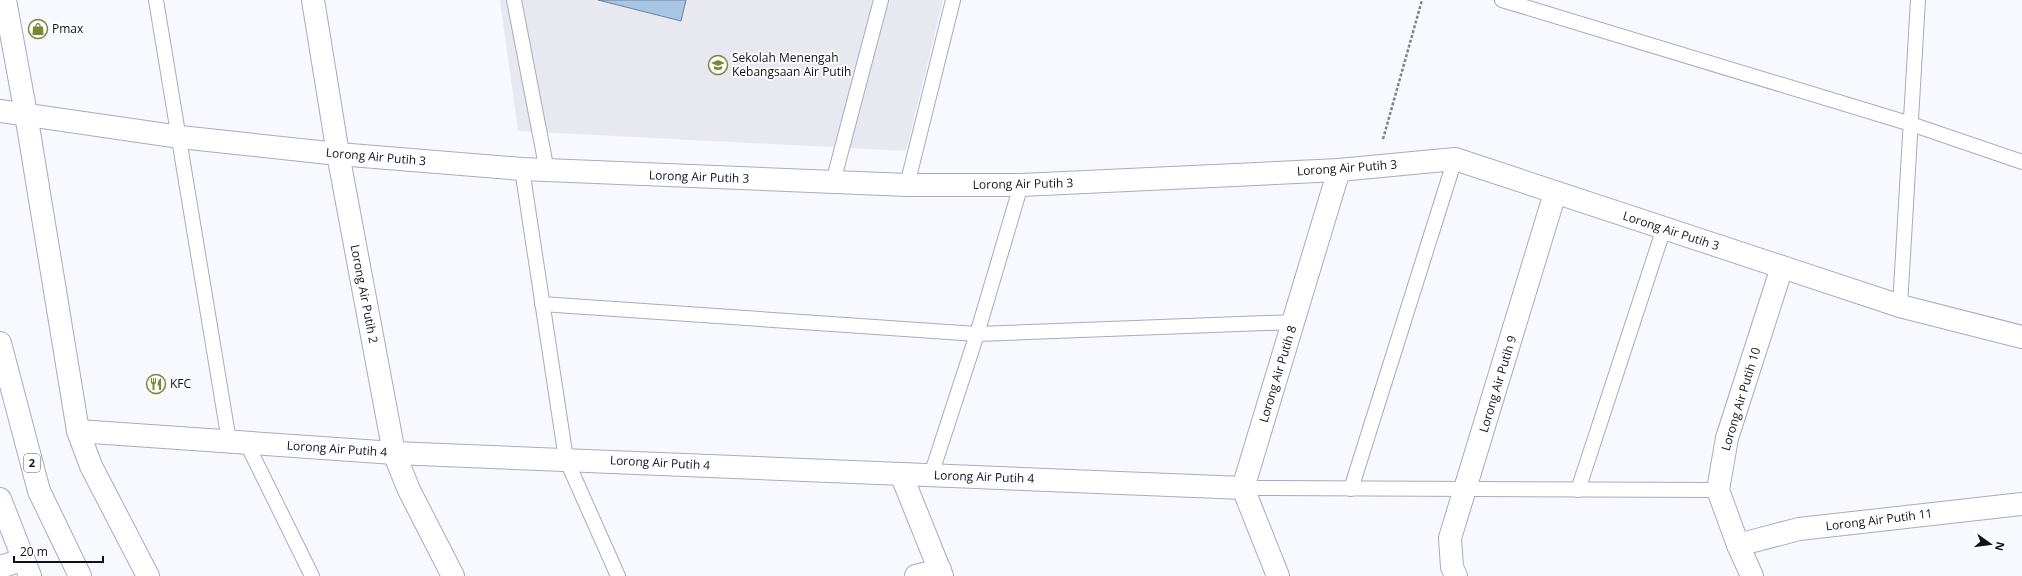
<svg xmlns="http://www.w3.org/2000/svg" width="2022" height="576" viewBox="0 0 2022 576" font-family="'Open Sans',sans-serif">
  <style>
    .built { fill: #e8e8f0 }
    .building { fill: #a9c5e4; stroke: #6d8096 }
    .lines { fill: none; stroke-linecap: round; stroke-linejoin: round }
    .lane-casing { stroke: #a9a9c5; stroke-width: 16 }
    .street-casing { stroke: #a9a9c5; stroke-width: 24 }
    .highway-casing { stroke: #a9a9c5; stroke-width: 24 }
    .path { stroke: #818189; stroke-width: 2.5; stroke-dasharray: 3 2; stroke-linecap: butt }
    .lane { stroke: #fff; stroke-width: 14 }
    .street { stroke: #fff; stroke-width: 22 }
    .highway { stroke: #fff; stroke-width: 22 }
    .labels { text-anchor: middle; stroke-width: 3.5; stroke-linejoin: round; paint-order: stroke }
    .shield { fill: #fff; stroke: #58585f; stroke-width: 1 }
    .shield-label { font-size: 11px; font-weight: bold; fill: #11111b }
    .poi-label { font-size: 12px; fill: #11111b; stroke: #fff; text-anchor: start }
    .street-label { font-size: 12px; fill: #11111b; stroke: #fff }
  </style>
  <rect width="100%" height="100%" fill="#f8f9ff"/>
  <polygon class="built" points="500,0 943,0 906,151 518,131"/>
  <polygon class="building" points="598,0 686,0 681,21"/>
  <g class="lines">
    <g class="lane-casing">
      <g id="lane">
        <polyline points="156,0 229,441"/>
        <polyline points="514,0 547,171"/>
        <polyline points="1502,0 1911,124 2022,162"/>
        <polyline points="522,169 566,459 618,576"/>
        <polyline points="833,182 881,0"/>
        <polyline points="907,185 953,0"/>
        <polyline points="542,304 977,334 1294,322"/>
        <polyline points="1900,306 1918,0"/>
        <polyline points="246,442 312,576"/>
        <polyline points="931,475 977,334 1021,185"/>
        <polyline points="1243,488 1718,490"/>
        <polyline points="1351,489 1455,159"/>
        <polyline points="1578,490 1664,228"/>
      </g>
    </g>
    <g class="street-casing">
      <g id="street">
        <polyline points="5,0 26,114 78,431 91,466 148,576"/>
        <polyline points="313,0 338,154 394,453 409,490 453,576"/>
        <polyline points="0,111 180,137 338,154 522,169 907,185 1021,185 1339,170 1455,159 1900,306 2022,337"/>
        <polyline points="78,431 394,453 1243,488"/>
        <polyline points="901,474 942,576"/>
        <polyline points="1738,545 1799,529 2022,504"/>
        <polyline points="0,567 22,560"/>
        <polyline points="916,576 940,570"/>
        <polyline points="1278,576 1243,488 1339,170"/>
        <polyline points="1456,576 1452,567 1450,538 1555,193"/>
        <polyline points="1752,576 1738,545 1718,490 1727,438 1782,267"/>
      </g>
    </g>
    <g class="highway-casing">
      <g id="highway">
        <polyline points="0,343 39,491 80,576"/>
        <polyline points="0,499 30,576"/>
      </g>
    </g>
    <polyline class="path" points="1383,139 1422,0"/>
    <use href="#lane" class="lane"/>
    <use href="#street" class="street"/>
    <use href="#highway" class="highway"/>
  </g>
  <defs>
    <g id="shop-ring" transform="scale(1)"><circle r="9.5" fill="#fff" stroke="#778736" stroke-width="1.5"/><path d="M-5-2.5h2.3a2.7 3.5 0 0 1 5.4 0H5L5.5 6h-11ZM-1.5-2.5h3a1.5 2.3 0 0 0-3 0Z" fill="#778736"/></g>
    <g id="school-ring" transform="scale(1)"><circle r="9.5" fill="#fff" stroke="#778736" stroke-width="1.5"/><path d="M0-5L7-2L0 1L-7-2ZM-4 1L0 2.5L4 1V4Q0 6-4 4Z" fill="#778736"/></g>
    <g id="restaurant-ring" transform="scale(1)"><circle r="9.5" fill="#fff" stroke="#778736" stroke-width="1.5"/><path d="M-5-6h1v4h1v-4h1v4h1v-4h1v5L-1.5 .5V6h-2V.5L-5-1ZM5-6V6H3V1.5H1.5Q1.5-4 5-6Z" fill="#778736"/></g>
  </defs>
  <g fill-rule="evenodd">
    <use href="#shop-ring" x="38" y="29"/>
    <use href="#school-ring" x="718" y="65"/>
    <use href="#restaurant-ring" x="156" y="384"/>
  </g>
  <g class="labels">
    <rect class="shield" x="24" y="454" width="16" height="18" rx="3"/>
    <g class="shield-label">
      <text x="32" y="467">2</text>
    </g>
    <g class="poi-label">
      <text x="52" y="33">Pmax</text>
      <text x="732" y="62">Sekolah Menengah<tspan x="732" dy="14">Kebangsaan Air Putih</tspan></text>
      <text x="170" y="388">KFC</text>
    </g>
    <g class="street-label">
      <text transform="translate(376 157) rotate(5)" y="4">Lorong Air Putih 3</text>
      <text transform="translate(1347 168) rotate(-4)" y="4">Lorong Air Putih 3</text>
      <text transform="translate(699 177) rotate(2)" y="4">Lorong Air Putih 3</text>
      <text transform="translate(1023 184) rotate(-1)" y="4">Lorong Air Putih 3</text>
      <text transform="translate(1671 231) rotate(18)" y="4">Lorong Air Putih 3</text>
      <text transform="translate(364 294) rotate(79)" y="4">Lorong Air Putih 2</text>
      <text transform="translate(1278 374) rotate(-73)" y="4">Lorong Air Putih 8</text>
      <text transform="translate(1498 384) rotate(-73)" y="4">Lorong Air Putih 9</text>
      <text transform="translate(1741 399) rotate(-73)" y="4">Lorong Air Putih 10</text>
      <text transform="translate(337 449) rotate(4)" y="4">Lorong Air Putih 4</text>
      <text transform="translate(660 463) rotate(3)" y="4">Lorong Air Putih 4</text>
      <text transform="translate(984 477) rotate(2)" y="4">Lorong Air Putih 4</text>
      <text transform="translate(1879 520) rotate(-7)" y="4">Lorong Air Putih 11</text>
    </g>
  </g>
  <g transform="translate(1990 544) rotate(104)" stroke="#ffffff" stroke-width="3" paint-order="stroke">
  <path d="M0-3L7 15L0 10L-7 15Z" fill="#11111b"/>
  <text y="-6" font-size="11" font-weight="bold" text-anchor="middle" fill="#11111b">N</text>
  </g>
  <path d="M14 556v6h89v-6" fill="none" stroke="#11111b" stroke-width="2"/>
  <text x="20" y="556" font-size="12" fill="#11111b" stroke="#ffffff" stroke-width="3" paint-order="stroke">20 m</text>
</svg>
